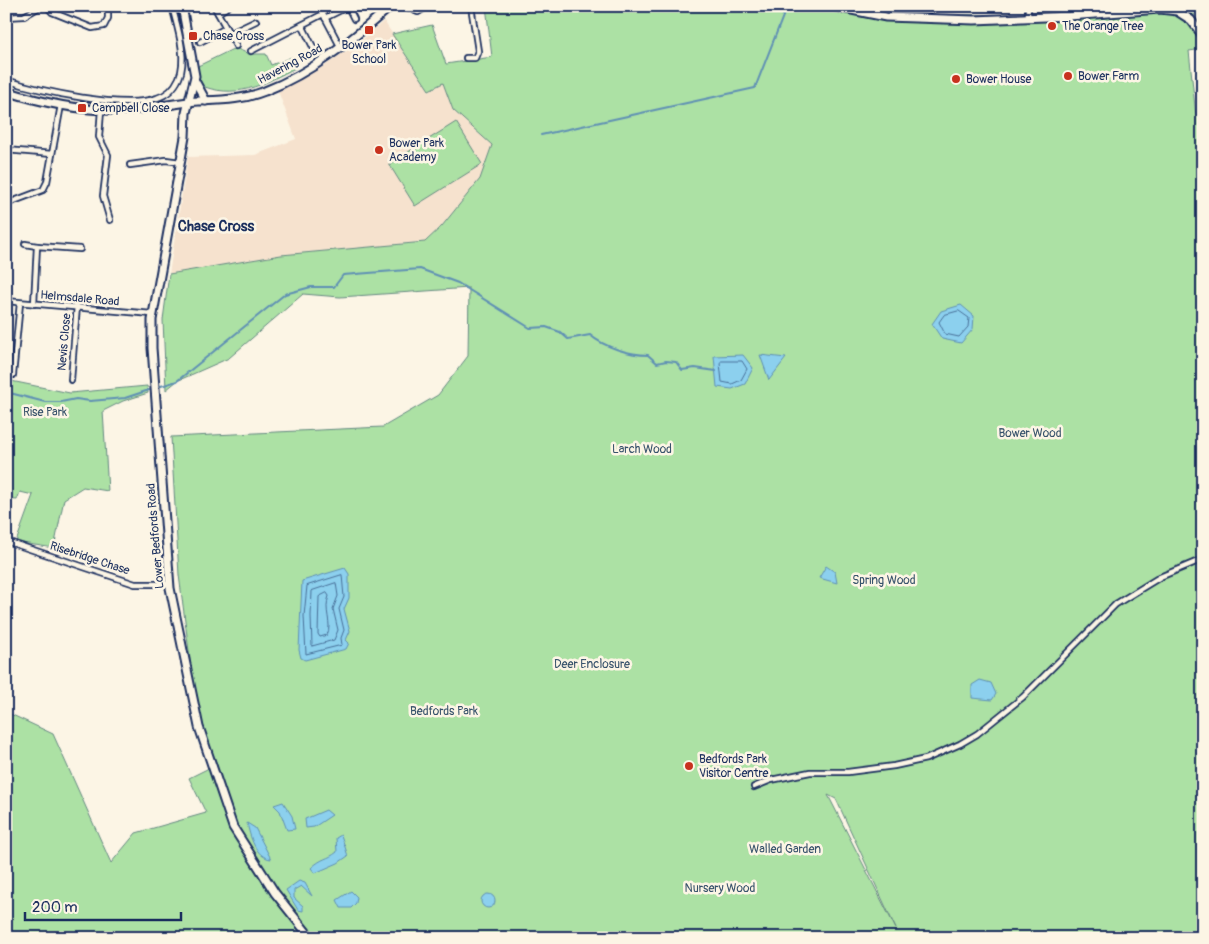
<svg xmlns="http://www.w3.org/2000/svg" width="1209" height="944" viewBox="0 0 1209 944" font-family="Pangolin,sans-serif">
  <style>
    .built { fill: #f6e2ce }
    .green { fill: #ace1a4; stroke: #648881; fill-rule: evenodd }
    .water { fill: #8cd0ee; stroke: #5f90b4 }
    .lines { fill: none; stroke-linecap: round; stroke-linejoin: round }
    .shore { stroke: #486f98; stroke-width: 1 }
    .stream { stroke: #5f90b4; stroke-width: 2 }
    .street-casing { stroke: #1b2f5e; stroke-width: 8 }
    .secondary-casing { stroke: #1b2f5e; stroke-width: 11 }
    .street { stroke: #fcf5e5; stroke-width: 4.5 }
    .secondary { stroke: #fcf5e5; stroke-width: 7 }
    .poi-dot { fill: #c8321e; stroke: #fcf5e5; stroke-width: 2 }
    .labels { text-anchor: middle; stroke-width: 5; stroke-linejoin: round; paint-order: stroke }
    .poi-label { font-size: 12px; fill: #1b2f5e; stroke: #fcf5e5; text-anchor: start }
    .street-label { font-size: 12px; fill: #1b2f5e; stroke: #fcf5e5 }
    .park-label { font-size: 12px; fill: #38536c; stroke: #fcf5e5 }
    .quarter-label { font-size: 15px; font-weight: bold; fill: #1b2f5e; stroke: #fcf5e5 }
  </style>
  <rect width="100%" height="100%" fill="#fcf5e5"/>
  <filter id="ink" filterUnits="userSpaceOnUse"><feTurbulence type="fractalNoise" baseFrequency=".02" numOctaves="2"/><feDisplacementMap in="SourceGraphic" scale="10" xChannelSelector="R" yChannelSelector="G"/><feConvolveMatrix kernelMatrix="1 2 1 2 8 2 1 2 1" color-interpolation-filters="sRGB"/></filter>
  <g filter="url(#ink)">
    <polygon class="built" points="384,21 429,90 443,83 453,110 492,145 480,179 442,226 425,242 281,255 169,274 188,157 255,155 296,139 278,91 326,65 362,40"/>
    <g class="green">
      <path d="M 486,6 L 860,6 L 944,15 L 1037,14 L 1099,10 L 1100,6 L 1195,6 L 1193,9 L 1203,49 L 1189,51 L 1196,116 L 1203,120 L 1203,938 L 6,938 L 6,712 L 53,734 L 111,863 L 136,833 L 206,813 L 189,778 L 217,764 L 199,727 L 179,575 L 171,437 L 383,427 L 438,395 L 468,356 L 469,288 L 340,297 L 303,294 L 229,358 L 177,381 L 166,390 L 163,320 L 169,274 L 281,255 L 425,242 L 442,226 L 480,179 L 492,145 L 453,110 L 443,83 L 429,90 L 392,34 L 432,25 L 446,64 L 492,57 ZM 828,795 L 836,799 L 896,929 Z"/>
      <path d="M 235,48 L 249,54 L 266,54 L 271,65 L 292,57 L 297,67 C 262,85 236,101 197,84 L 198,66 Z"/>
      <polygon points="456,122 482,164 415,206 389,164"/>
      <polygon points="6,380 70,393 147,386 148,393 123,401 103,411 108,491 83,487 64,499 54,548 16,542 33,495 20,492 17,500 6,499"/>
    </g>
    <g class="water">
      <polygon points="961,305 974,316 973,329 961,343 942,339 932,324 941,311"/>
      <polygon points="743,355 753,368 745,384 732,389 717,387 714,356"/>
      <polygon points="760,355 786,358 769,380"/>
      <polygon points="826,566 835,572 837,583 819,578"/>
      <polygon points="345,568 349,574 349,598 344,609 350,631 346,640 349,643 346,649 305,660 301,658 299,650 302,581"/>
      <polygon points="980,680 991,683 996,694 992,700 972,698 972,685"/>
      <polygon points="283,802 292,816 295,829 287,830 280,811 274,805"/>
      <polygon points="326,810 332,815 314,827 306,828 305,819"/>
      <path d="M 247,823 L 255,828 L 271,859 C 255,857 250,836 247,823 Z"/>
      <path d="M 341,835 L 348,856 L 338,863 L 315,873 L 311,868 C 323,857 327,860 337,852 L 336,838 Z"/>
      <polygon points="299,881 305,883 312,896 301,886 294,890 294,898 303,906 303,911 298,910 286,890"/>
      <polygon points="351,891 357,897 356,903 351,908 341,908 337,900"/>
      <circle cx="488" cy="901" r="7"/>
    </g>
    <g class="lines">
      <g class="shore">
        <polygon points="959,311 969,318 968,327 959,337 945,334 939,322 944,315"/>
        <polygon points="722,361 742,361 747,369 741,380 732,384 722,382 720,363"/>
        <polygon points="342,575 344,597 339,609 344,630 341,638 342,645 306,654 304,616 307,586"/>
        <polygon points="336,583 338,596 333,609 338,630 334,640 312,646 311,616 312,591"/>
        <path d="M 327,593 L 329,596 C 323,611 333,623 327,635 L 320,637 L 318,634 L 319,597 Z"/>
      </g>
      <g class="stream">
        <polyline points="541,135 755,88 787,6"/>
        <path d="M 161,386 L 177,381 L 285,294 L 311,287 L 334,287 L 343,275 L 420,269 L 458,283 L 530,328 L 546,327 L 560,332 L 568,339 L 590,335 C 604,347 630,355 648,355 L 657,363 L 666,361 L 676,362 L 682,370 L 695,368 L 716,371"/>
        <polyline points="6,392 45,402 61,402 76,399 90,401 125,398 149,390"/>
      </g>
      <g class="street-casing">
        <g id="street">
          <polyline points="47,6 52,12 92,28 104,26 108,18 108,6"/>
          <polyline points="214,6 236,46"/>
          <polyline points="319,6 341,48"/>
          <polyline points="405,6 418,12 428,6"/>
          <polyline points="1028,6 1028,18"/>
          <polyline points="348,7 354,19"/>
          <polyline points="218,13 229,6"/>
          <polyline points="6,17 24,16 41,6"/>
          <polyline points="325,18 349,6"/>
          <polyline points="302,25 314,49"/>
          <polyline points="229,34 256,21"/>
          <polyline points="200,42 226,28"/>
          <polyline points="251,51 323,14"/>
          <polyline points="466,58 475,58 478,51 471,6"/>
          <path d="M 6,80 C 40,91 124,110 157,98 C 167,95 175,87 179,78 C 188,58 177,26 172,6"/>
          <polyline points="101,110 99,137 108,155 103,196 110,220"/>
          <polyline points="6,150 52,154"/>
          <polyline points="130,165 166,160 180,162"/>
          <polyline points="6,204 43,190 47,182 61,105"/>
          <polyline points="25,244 37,246"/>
          <polyline points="6,301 152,314"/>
          <polyline points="34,304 37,246 80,249"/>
          <polyline points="13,375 20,303"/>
          <polyline points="71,380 77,306"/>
          <polyline points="6,541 135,584 170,584"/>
          <polyline points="754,787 771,780 810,772 848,772 894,766 926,759 960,744 977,734 1023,697 1116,604 1160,577 1203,559"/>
        </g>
      </g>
      <g class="secondary-casing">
        <g id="secondary">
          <polyline points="182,6 195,76 186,113 185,137 152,320 152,348 170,588 199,727 233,827 275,893 311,938"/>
          <polyline points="832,6 886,17 974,20 1069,16 1160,9 1177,11 1191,20 1203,36"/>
          <polyline points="195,81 206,101"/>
          <path d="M 6,91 C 43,103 87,112 126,110 C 150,109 174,103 198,101 C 221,100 243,100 265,91 C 312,73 353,39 391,6"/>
        </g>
      </g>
      <use href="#street" class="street"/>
      <use href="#secondary" class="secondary"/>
    </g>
  </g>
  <g class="poi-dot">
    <circle cx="1052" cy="26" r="5"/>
    <rect x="364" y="25" width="10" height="10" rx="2.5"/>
    <rect x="188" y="31" width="10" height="10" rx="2.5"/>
    <circle cx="1068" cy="76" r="5"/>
    <circle cx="956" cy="79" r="5"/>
    <rect x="77" y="103" width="10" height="10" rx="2.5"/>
    <circle cx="379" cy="150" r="5"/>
    <circle cx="689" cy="766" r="5"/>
  </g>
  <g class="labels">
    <g class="poi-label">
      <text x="1062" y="30">The Orange Tree</text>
      <text x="203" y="40">Chase Cross</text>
      <text x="369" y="49" text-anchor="middle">Bower Park<tspan x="369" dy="14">School</tspan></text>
      <text x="1078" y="80">Bower Farm</text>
      <text x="966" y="83">Bower House</text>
      <text x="92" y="112">Campbell Close</text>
      <text x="389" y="147">Bower Park<tspan x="389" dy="14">Academy</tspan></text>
      <text x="699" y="763">Bedfords Park<tspan x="699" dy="14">Visitor Centre</tspan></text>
    </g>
    <g class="street-label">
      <text transform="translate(290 64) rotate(-28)" y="4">Havering Road</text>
      <text transform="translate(80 298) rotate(5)" y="4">Helmsdale Road</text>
      <text transform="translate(64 342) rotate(-85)" y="4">Nevis Close</text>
      <text transform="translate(155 536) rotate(-95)" y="4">Lower Bedfords Road</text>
      <text transform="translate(90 558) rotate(18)" y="4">Risebridge Chase</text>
    </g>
    <g class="park-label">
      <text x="45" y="416">Rise Park</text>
      <text x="1030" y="437">Bower Wood</text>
      <text x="642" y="453">Larch Wood</text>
      <text x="884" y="584">Spring Wood</text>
      <text x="592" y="668">Deer Enclosure</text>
      <text x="444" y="715">Bedfords Park</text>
      <text x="785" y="853">Walled Garden</text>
      <text x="720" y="892">Nursery Wood</text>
    </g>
    <g class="quarter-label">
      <text x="216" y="231">Chase Cross</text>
    </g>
  </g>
  <rect width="1209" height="944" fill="none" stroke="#fcf5e5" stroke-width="25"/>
  <rect x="12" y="12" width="1184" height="919" fill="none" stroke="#1b2f5e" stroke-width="2" filter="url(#ink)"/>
  <path d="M25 912v8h156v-8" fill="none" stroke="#1b2f5e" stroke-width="2.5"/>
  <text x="32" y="912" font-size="15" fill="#1b2f5e" stroke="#fcf5e5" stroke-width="4" paint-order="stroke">200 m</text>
</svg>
